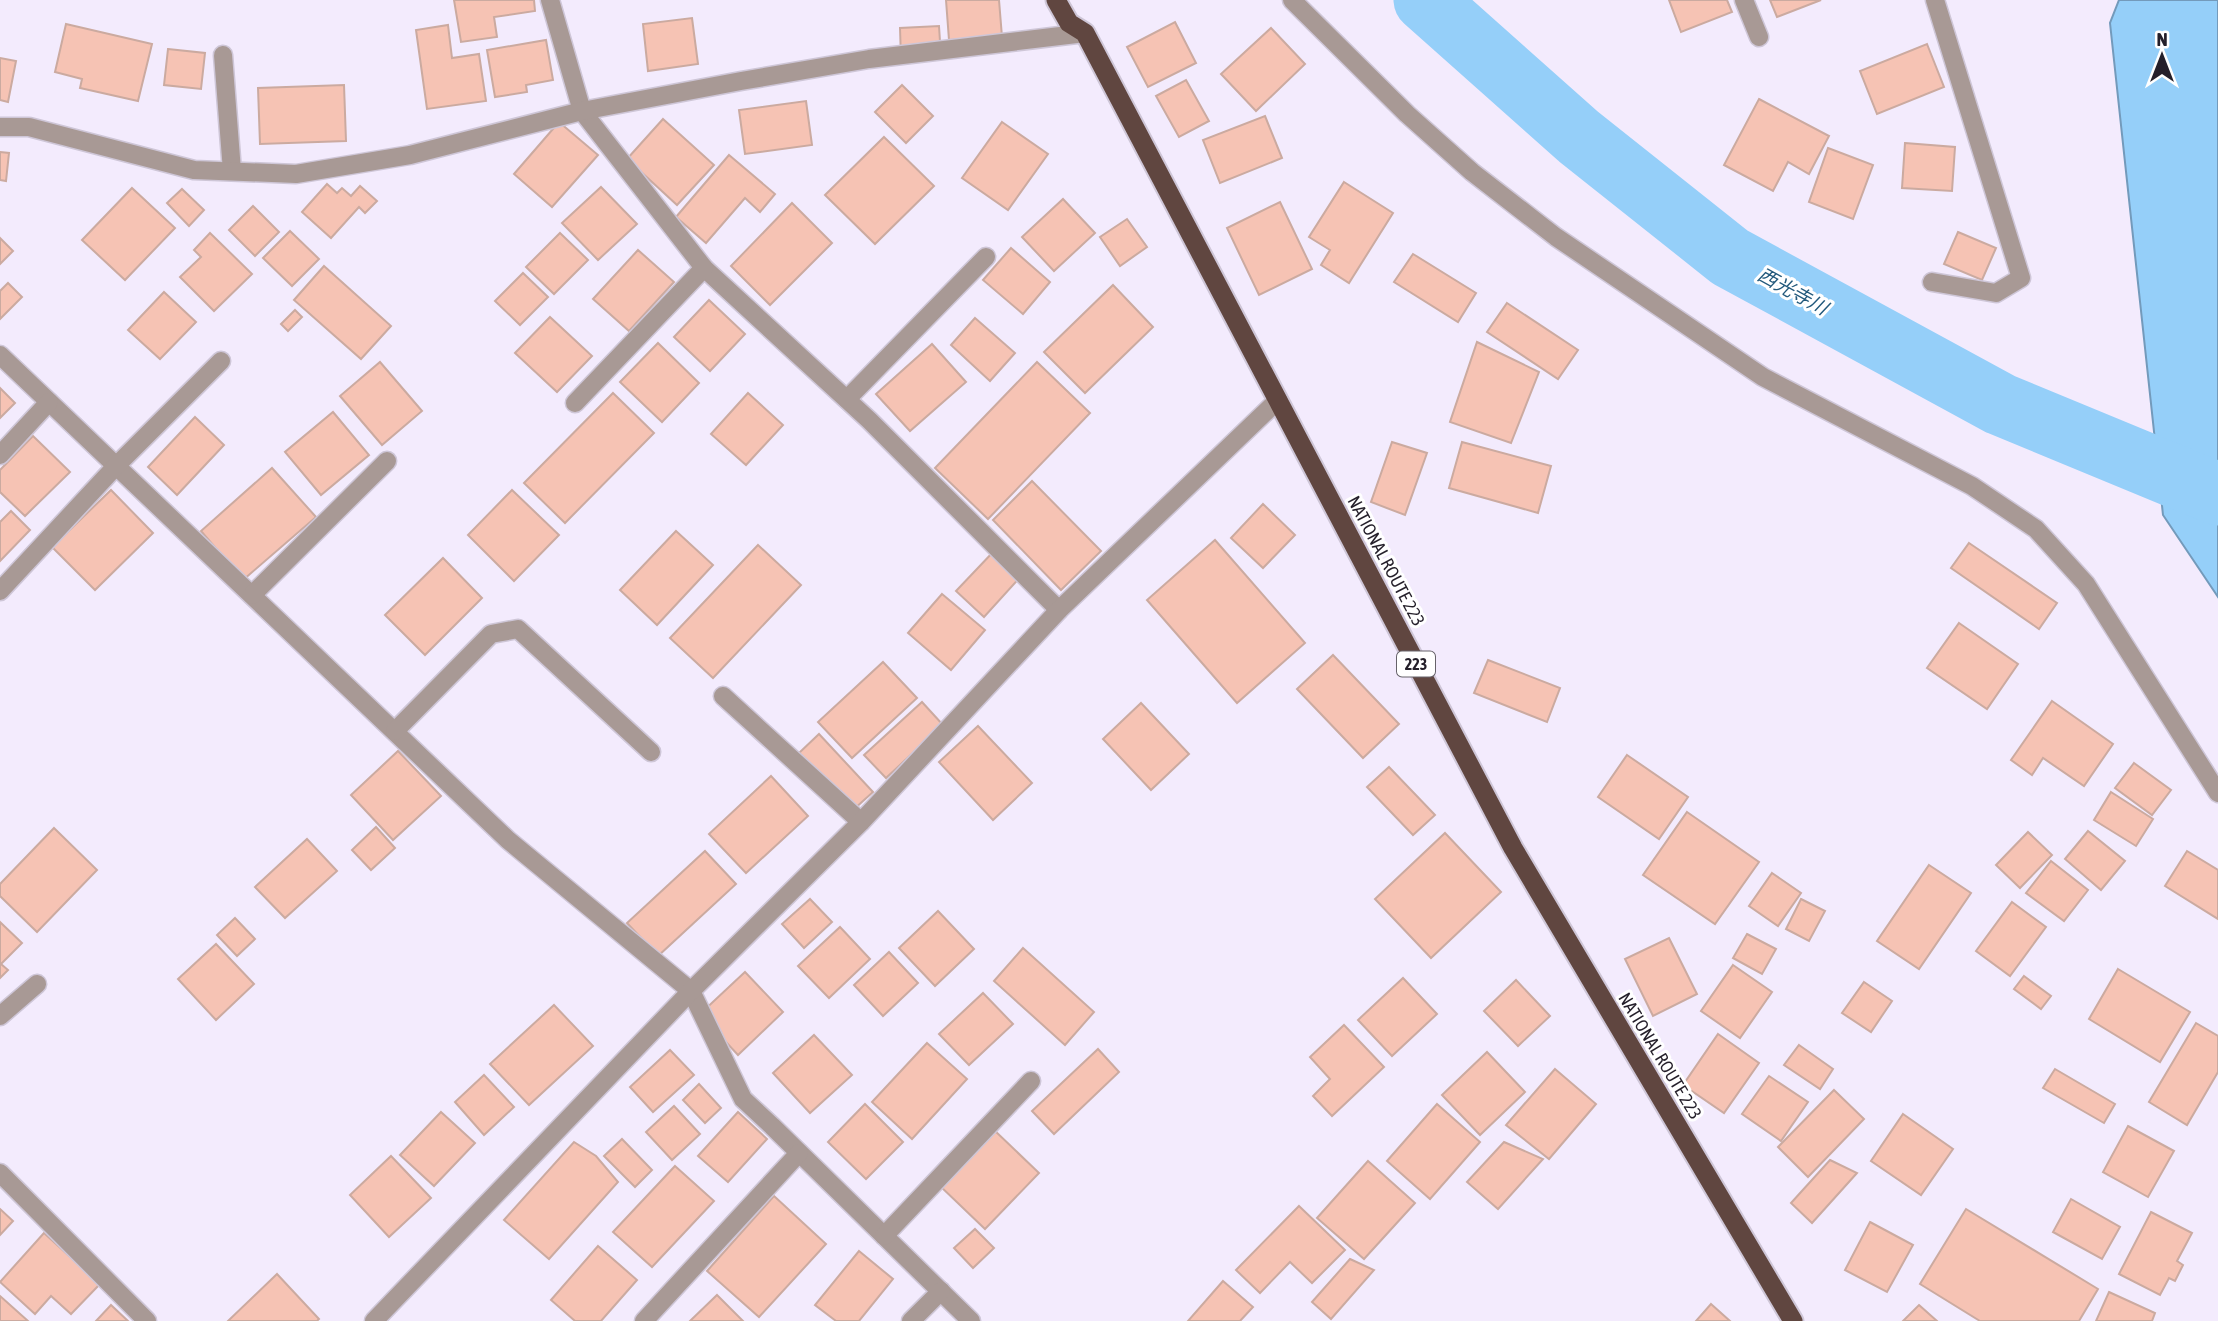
<svg xmlns="http://www.w3.org/2000/svg" width="2218" height="1321" viewBox="0 0 2218 1321" font-family="'Asap Condensed','Noto Sans JP',sans-serif">
  <style>
    .water { fill: #95cff9; stroke: #739abb; stroke-width: 2 }
    .lines { fill: none; stroke-linecap: round; stroke-linejoin: round }
    .river { stroke: #95cff9; stroke-width: 63 }
    .building { fill: #f6c3b4; stroke: #cbaaa0; stroke-width: 2 }
    .minor-casing { stroke: #cec6d7; stroke-width: 21 }
    .trunk-casing { stroke: #cec6d7; stroke-width: 23 }
    .minor { stroke: #a89995; stroke-width: 18 }
    .trunk { stroke: #604640; stroke-width: 19 }
    .labels { text-anchor: middle; stroke-width: 6; stroke-linejoin: round; paint-order: stroke }
    .shield { fill: #fff; stroke: #66626a; stroke-width: 2 }
    .shield-label { font-size: 16px; font-weight: bold; fill: #241f2a }
    .street-label { font-size: 18px; fill: #241f2a; stroke: #fff }
    .water-label { font-size: 19px; font-style: italic; fill: #22597c; stroke: #fff }
  </style>
  <rect width="100%" height="100%" fill="#f3ebfd"/>
  <polygon class="water" points="2119,0 2218,0 2218,597 2163,515 2110,23"/>
  <g class="lines">
    <polyline class="river" points="1425,0 1579,137 1730,257 2000,404 2218,494"/>
  </g>
  <g class="building">
    <polygon points="454,0 534,0 535,11 494,17 497,37 461,42"/>
    <polygon points="946,0 999,0 1002,37 949,40"/>
    <polygon points="1669,0 1727,0 1732,12 1681,32"/>
    <polygon points="1770,0 1821,0 1777,17"/>
    <polygon points="692,18 698,64 648,71 643,24"/>
    <polygon points="1175,22 1196,63 1148,87 1127,47"/>
    <polygon points="66,24 152,44 138,101 80,88 82,79 55,72"/>
    <polygon points="448,25 452,58 479,54 486,101 427,109 416,30"/>
    <polygon points="939,26 941,57 901,59 900,28"/>
    <polygon points="1271,28 1305,64 1256,111 1221,74"/>
    <polygon points="546,40 553,80 526,85 527,92 495,97 487,50"/>
    <polygon points="1927,44 1944,87 1877,114 1860,71"/>
    <polygon points="168,49 205,53 201,89 164,85"/>
    <polygon points="0,58 16,61 8,102 0,100"/>
    <polygon points="1186,80 1209,121 1179,137 1156,96"/>
    <polygon points="344,85 346,141 260,144 258,88"/>
    <polygon points="902,85 933,116 906,143 875,112"/>
    <polygon points="1759,99 1829,136 1809,174 1788,162 1773,191 1724,165"/>
    <polygon points="806,101 812,145 745,154 739,110"/>
    <polygon points="1265,116 1282,158 1220,183 1203,140"/>
    <polygon points="663,119 714,165 677,205 627,159"/>
    <polygon points="559,122 598,155 552,207 514,174"/>
    <polygon points="1002,122 1048,154 1008,210 962,178"/>
    <polygon points="884,137 934,186 875,244 825,195"/>
    <polygon points="1905,143 1955,147 1952,191 1902,188"/>
    <polygon points="1828,148 1873,165 1853,219 1809,202"/>
    <polygon points="0,152 9,153 6,181 0,180"/>
    <polygon points="729,155 775,194 760,212 745,198 706,243 676,217"/>
    <polygon points="1344,182 1393,213 1349,283 1321,265 1330,250 1309,237"/>
    <polygon points="327,184 337,193 342,188 351,196 360,186 377,201 365,213 359,207 331,238 302,212"/>
    <polygon points="601,187 637,224 598,260 562,223"/>
    <polygon points="132,188 175,228 125,280 82,240"/>
    <polygon points="182,189 204,210 189,226 167,203"/>
    <polygon points="1063,199 1095,233 1054,271 1022,237"/>
    <polygon points="1280,202 1312,269 1259,295 1227,228"/>
    <polygon points="792,203 832,243 770,305 731,266"/>
    <polygon points="253,206 279,232 255,256 229,230"/>
    <polygon points="1127,219 1147,247 1120,266 1100,237"/>
    <polygon points="290,231 319,259 292,286 263,258"/>
    <polygon points="1958,232 1996,248 1982,280 1944,264"/>
    <polygon points="210,233 252,274 214,311 180,277 201,257 194,250"/>
    <polygon points="560,233 588,260 554,294 526,267"/>
    <polygon points="0,238 13,251 0,264"/>
    <polygon points="1011,248 1050,282 1023,314 983,280"/>
    <polygon points="638,250 674,282 629,331 593,299"/>
    <polygon points="1413,254 1476,293 1458,322 1394,282"/>
    <polygon points="324,266 391,326 361,359 294,300"/>
    <polygon points="523,273 548,297 520,325 495,301"/>
    <polygon points="8,283 22,297 0,319 0,291"/>
    <polygon points="1113,285 1153,327 1085,393 1044,352"/>
    <polygon points="164,292 196,322 160,359 128,330"/>
    <polygon points="709,300 745,334 710,371 674,337"/>
    <polygon points="1507,303 1578,350 1558,379 1487,332"/>
    <polygon points="295,310 302,317 288,331 281,324"/>
    <polygon points="550,317 592,356 557,392 515,353"/>
    <polygon points="975,318 1015,353 990,381 951,345"/>
    <polygon points="1477,342 1539,372 1511,443 1450,422"/>
    <polygon points="658,343 699,383 662,422 620,382"/>
    <polygon points="932,344 966,382 910,431 876,394"/>
    <polygon points="380,362 422,411 382,445 340,396"/>
    <polygon points="1037,362 1090,413 988,519 935,468"/>
    <polygon points="0,388 15,403 0,418"/>
    <polygon points="613,393 654,433 565,523 524,483"/>
    <polygon points="748,393 783,425 746,465 711,434"/>
    <polygon points="333,412 369,455 321,495 285,452"/>
    <polygon points="195,417 224,445 177,495 148,467"/>
    <polygon points="33,436 70,472 25,516 0,492 0,470"/>
    <polygon points="1392,442 1427,453 1405,515 1371,502"/>
    <polygon points="1462,442 1551,466 1538,513 1449,488"/>
    <polygon points="272,468 316,517 243,580 201,531"/>
    <polygon points="1032,481 1101,551 1061,590 993,520"/>
    <polygon points="111,490 153,533 95,590 52,547"/>
    <polygon points="512,490 559,535 514,581 468,535"/>
    <polygon points="1263,504 1295,535 1263,568 1231,538"/>
    <polygon points="11,511 30,530 0,561 0,522"/>
    <polygon points="676,531 713,565 657,625 620,590"/>
    <polygon points="1215,540 1305,643 1237,703 1147,600"/>
    <polygon points="1969,543 2057,603 2039,629 1951,568"/>
    <polygon points="758,545 801,585 713,678 670,638"/>
    <polygon points="995,550 1022,575 984,617 956,591"/>
    <polygon points="443,558 482,598 425,655 385,615"/>
    <polygon points="942,594 985,630 951,670 908,633"/>
    <polygon points="1959,623 2018,664 1987,709 1927,668"/>
    <polygon points="1333,655 1399,724 1363,758 1297,689"/>
    <polygon points="1488,660 1560,688 1547,722 1474,693"/>
    <polygon points="883,662 917,698 852,758 818,722"/>
    <polygon points="2052,701 2113,744 2084,786 2043,758 2032,775 2011,760"/>
    <polygon points="922,702 943,725 886,778 864,755"/>
    <polygon points="1141,703 1189,754 1151,790 1103,739"/>
    <polygon points="978,726 1032,783 993,820 939,762"/>
    <polygon points="819,734 873,792 853,810 799,753"/>
    <polygon points="398,751 441,796 393,840 351,795"/>
    <polygon points="1627,755 1688,797 1659,839 1598,797"/>
    <polygon points="2134,763 2171,790 2152,815 2115,788"/>
    <polygon points="1389,767 1435,815 1413,835 1367,787"/>
    <polygon points="771,776 808,816 746,873 709,834"/>
    <polygon points="2111,792 2153,819 2136,846 2094,820"/>
    <polygon points="1687,812 1759,862 1715,924 1643,875"/>
    <polygon points="376,827 395,848 371,870 352,850"/>
    <polygon points="54,828 97,870 37,932 0,896 0,884"/>
    <polygon points="2088,831 2125,861 2101,890 2065,859"/>
    <polygon points="2028,832 2052,855 2020,888 1996,865"/>
    <polygon points="1445,833 1501,892 1431,958 1375,899"/>
    <polygon points="307,839 337,871 285,918 255,887"/>
    <polygon points="705,851 736,884 658,956 627,923"/>
    <polygon points="2187,851 2218,870 2218,919 2165,886"/>
    <polygon points="2051,861 2088,890 2064,921 2026,893"/>
    <polygon points="1929,865 1971,893 1919,969 1877,941"/>
    <polygon points="1772,873 1801,893 1778,926 1749,906"/>
    <polygon points="810,899 832,922 804,948 782,924"/>
    <polygon points="1801,899 1825,911 1809,941 1786,929"/>
    <polygon points="2012,902 2046,927 2010,976 1976,951"/>
    <polygon points="938,911 974,949 935,986 899,948"/>
    <polygon points="235,918 255,939 237,956 217,935"/>
    <polygon points="0,922 22,943 1,964 8,970 0,978"/>
    <polygon points="840,927 870,959 829,998 798,966"/>
    <polygon points="1747,934 1776,949 1762,974 1733,958"/>
    <polygon points="1669,938 1697,994 1653,1016 1625,959"/>
    <polygon points="216,944 254,984 216,1020 178,979"/>
    <polygon points="1023,948 1094,1012 1065,1045 994,981"/>
    <polygon points="889,952 918,983 883,1016 854,985"/>
    <polygon points="1733,965 1772,992 1740,1038 1701,1011"/>
    <polygon points="2118,969 2190,1012 2160,1062 2089,1019"/>
    <polygon points="745,972 783,1012 738,1055 700,1014"/>
    <polygon points="2024,976 2051,996 2041,1009 2014,989"/>
    <polygon points="1403,978 1437,1014 1392,1056 1358,1020"/>
    <polygon points="1516,980 1550,1016 1518,1046 1484,1011"/>
    <polygon points="1864,982 1892,1001 1871,1032 1842,1013"/>
    <polygon points="983,993 1013,1024 969,1065 939,1034"/>
    <polygon points="554,1005 593,1046 529,1105 490,1064"/>
    <polygon points="2196,1023 2218,1036 2218,1072 2187,1125 2149,1102"/>
    <polygon points="1344,1025 1384,1067 1332,1116 1313,1096 1330,1079 1310,1057"/>
    <polygon points="1718,1034 1759,1063 1724,1113 1683,1085"/>
    <polygon points="814,1035 852,1075 810,1113 773,1073"/>
    <polygon points="927,1043 967,1079 912,1139 872,1102"/>
    <polygon points="1799,1045 1833,1069 1820,1089 1784,1065"/>
    <polygon points="1098,1049 1119,1072 1054,1134 1032,1111"/>
    <polygon points="670,1050 694,1075 653,1112 630,1087"/>
    <polygon points="1487,1052 1525,1092 1480,1135 1442,1095"/>
    <polygon points="1555,1069 1596,1104 1549,1159 1506,1125"/>
    <polygon points="2055,1069 2115,1104 2104,1123 2043,1088"/>
    <polygon points="484,1075 514,1107 484,1135 455,1102"/>
    <polygon points="1769,1076 1808,1102 1781,1141 1742,1114"/>
    <polygon points="699,1084 721,1108 705,1123 683,1100"/>
    <polygon points="1834,1090 1864,1119 1808,1177 1778,1147"/>
    <polygon points="865,1104 903,1142 866,1179 828,1142"/>
    <polygon points="1437,1104 1480,1142 1430,1199 1387,1161"/>
    <polygon points="674,1106 700,1134 672,1160 646,1132"/>
    <polygon points="441,1112 475,1143 434,1186 400,1155"/>
    <polygon points="738,1112 767,1139 728,1182 698,1156"/>
    <polygon points="1903,1114 1953,1149 1921,1195 1871,1161"/>
    <polygon points="2128,1126 2174,1151 2148,1197 2103,1172"/>
    <polygon points="993,1129 1039,1173 985,1229 939,1185"/>
    <polygon points="622,1139 652,1170 635,1187 604,1156"/>
    <polygon points="574,1142 596,1156 618,1182 549,1259 504,1220"/>
    <polygon points="1504,1142 1543,1159 1498,1209 1467,1182"/>
    <polygon points="391,1156 431,1198 389,1237 350,1195"/>
    <polygon points="1830,1160 1857,1173 1812,1223 1791,1203"/>
    <polygon points="1368,1161 1415,1203 1364,1259 1317,1218"/>
    <polygon points="675,1166 714,1201 652,1267 613,1232"/>
    <polygon points="774,1196 826,1244 759,1317 707,1271"/>
    <polygon points="2071,1199 2120,1227 2102,1259 2053,1232"/>
    <polygon points="1299,1206 1345,1250 1312,1283 1290,1262 1260,1293 1236,1270"/>
    <polygon points="0,1209 13,1221 0,1235"/>
    <polygon points="1966,1209 2098,1289 2079,1321 1980,1321 1920,1284"/>
    <polygon points="2151,1212 2192,1233 2177,1261 2183,1265 2175,1281 2169,1278 2160,1295 2119,1274"/>
    <polygon points="1870,1222 1913,1245 1887,1292 1845,1270"/>
    <polygon points="975,1229 994,1248 973,1268 954,1248"/>
    <polygon points="44,1233 100,1284 71,1314 51,1296 35,1314 0,1282"/>
    <polygon points="598,1246 637,1280 601,1321 575,1321 551,1300"/>
    <polygon points="859,1251 893,1279 859,1321 836,1321 815,1305"/>
    <polygon points="1350,1259 1374,1270 1331,1319 1312,1302"/>
    <polygon points="277,1274 319,1319 317,1321 228,1321"/>
    <polygon points="1223,1281 1253,1307 1240,1321 1188,1321"/>
    <polygon points="2109,1292 2155,1313 2152,1321 2096,1321"/>
    <polygon points="717,1295 743,1321 690,1321"/>
    <polygon points="0,1296 28,1321 0,1321"/>
    <polygon points="1711,1304 1730,1321 1696,1321"/>
    <polygon points="111,1305 128,1321 96,1321"/>
    <polygon points="1919,1305 1937,1321 1903,1321"/>
  </g>
  <g class="lines">
    <g class="minor-casing">
      <g id="minor">
        <polyline points="550,0 582,111 704,268 869,420 1059,610"/>
        <polyline points="1292,0 1407,114 1472,172 1556,237 1763,377 1972,486 2036,529 2086,584 2218,793"/>
        <polyline points="1744,0 1759,37"/>
        <polyline points="223,55 232,171"/>
        <polyline points="0,127 29,127 194,170 296,174 410,155 582,111 741,81 869,59 1085,33"/>
        <polyline points="1932,282 1996,293 2021,278 1935,0"/>
        <polyline points="0,355 508,840 691,991 743,1099 772,1126 971,1321"/>
        <polyline points="847,399 986,257"/>
        <polyline points="575,403 704,268"/>
        <polyline points="0,455 49,402"/>
        <polyline points="0,591 116,466 221,361"/>
        <polyline points="252,595 387,461"/>
        <polyline points="723,696 861,822"/>
        <polyline points="395,731 491,634 518,629 651,752"/>
        <polyline points="0,1016 37,984"/>
        <polyline points="0,1173 147,1321"/>
        <polyline points="884,1236 1031,1081"/>
        <polyline points="374,1321 691,991 861,822 1059,610 1278,400"/>
        <polyline points="644,1321 799,1153"/>
        <polyline points="911,1321 941,1291"/>
      </g>
    </g>
    <g class="trunk-casing">
      <polyline id="trunk" points="1056,0 1069,23 1085,33 1513,848 1793,1321"/>
    </g>
    <use href="#minor" class="minor"/>
    <use href="#trunk" class="trunk"/>
  </g>
  <g class="labels">
    <rect class="shield" x="1397" y="651.5" width="38" height="25" rx="5"/>
    <g class="shield-label">
      <text x="1416" y="670">223</text>
    </g>
    <g class="street-label">
      <text transform="translate(1386 561) rotate(62)" y="6">NATIONAL ROUTE 223</text>
      <text transform="translate(1660 1056) rotate(59)" y="6">NATIONAL ROUTE 223</text>
    </g>
    <g class="water-label">
      <text transform="translate(1793 291) rotate(29)" y="7">西光寺川</text>
    </g>
  </g>
  <g transform="translate(2162 56)" stroke="#ffffff" stroke-width="5" paint-order="stroke">
  <path d="M0-5L12 26L0 18L-12 26Z" fill="#241f2a"/>
  <text y="-10" font-size="19" font-weight="bold" text-anchor="middle" fill="#241f2a">N</text>
  </g>
</svg>
